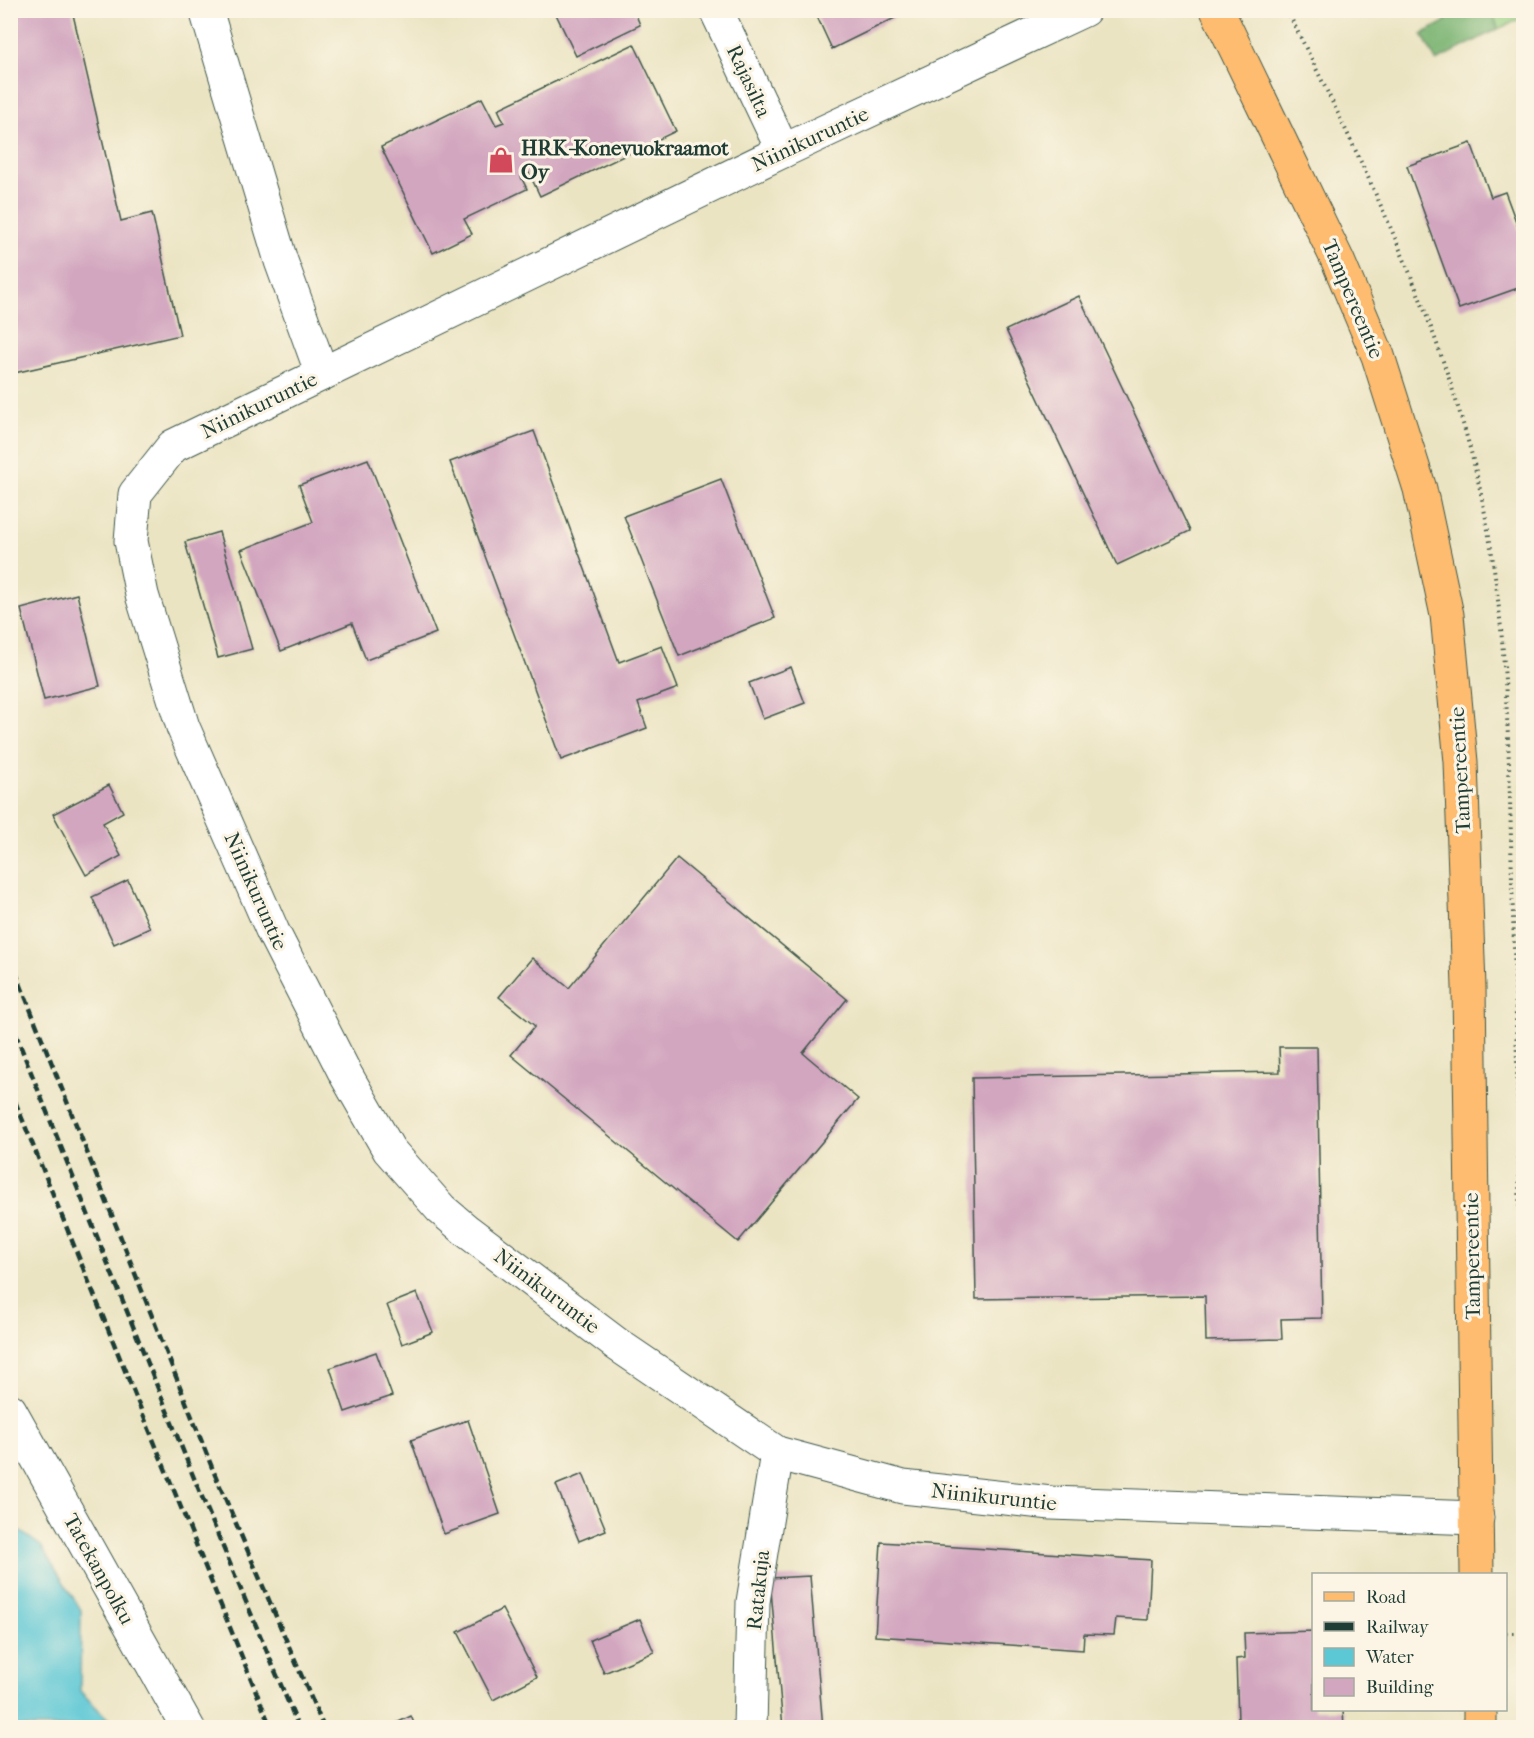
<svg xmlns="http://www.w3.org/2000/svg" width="1534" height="1738" viewBox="0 0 1534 1738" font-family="'IM FELL French Canon',serif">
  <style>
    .green { fill: #99d284; stroke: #5c885c; stroke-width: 1.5 }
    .forest { fill: #7ab472; stroke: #4c7853; stroke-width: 1.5 }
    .water { fill: #5cc7d5; stroke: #3e8284; stroke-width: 1.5 }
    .building { fill: #d2a6bf }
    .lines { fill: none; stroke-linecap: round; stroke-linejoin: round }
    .minor-casing { stroke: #3e5649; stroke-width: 35 }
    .major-casing { stroke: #3e5649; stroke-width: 35 }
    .path { stroke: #3e5649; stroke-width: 4; stroke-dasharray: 1.5 4.5; stroke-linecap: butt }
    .minor { stroke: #fff; stroke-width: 33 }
    .major { stroke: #fdbc70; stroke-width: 33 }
    .rail { stroke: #1f3d34; stroke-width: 4.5; stroke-dasharray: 9 4.5; stroke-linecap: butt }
    .labels { text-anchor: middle; stroke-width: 6; stroke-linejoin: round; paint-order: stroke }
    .street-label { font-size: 21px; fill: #1f3d34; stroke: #fcf5e5 }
    .poi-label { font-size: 21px; font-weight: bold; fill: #1f3d34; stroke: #fcf5e5; text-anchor: start }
  </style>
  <rect width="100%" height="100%" fill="#fcf5e5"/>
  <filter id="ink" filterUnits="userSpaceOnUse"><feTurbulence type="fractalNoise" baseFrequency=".0167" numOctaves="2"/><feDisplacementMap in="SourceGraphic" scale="12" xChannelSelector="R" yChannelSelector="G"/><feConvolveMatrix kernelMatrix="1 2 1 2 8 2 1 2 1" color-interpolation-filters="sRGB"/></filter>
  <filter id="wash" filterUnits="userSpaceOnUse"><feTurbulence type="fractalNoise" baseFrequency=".008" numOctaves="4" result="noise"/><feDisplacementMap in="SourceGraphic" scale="24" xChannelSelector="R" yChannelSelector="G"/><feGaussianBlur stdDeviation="1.35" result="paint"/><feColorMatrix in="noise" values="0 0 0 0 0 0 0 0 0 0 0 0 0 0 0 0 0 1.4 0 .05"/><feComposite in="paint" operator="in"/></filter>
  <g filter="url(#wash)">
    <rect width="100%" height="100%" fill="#ebe4c3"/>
    <polygon class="green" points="1492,11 1523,11 1523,18 1498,29"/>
    <polygon class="forest" points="1441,11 1492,11 1498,29 1436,61 1422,34 1446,21"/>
    <polygon class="water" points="10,1524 41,1546 81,1610 80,1691 110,1721 126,1727 11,1727"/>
    <g id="blocks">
      <g class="building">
        <polygon points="10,10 72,10 121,221 152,213 180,335 10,374"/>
        <polygon points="554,10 634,10 640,25 576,56"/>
        <polygon points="814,10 911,10 832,49"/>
        <polygon points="634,44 676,131 540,196 529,173 521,177 527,189 464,219 472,234 433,253 381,147 482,98 496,125 504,122 498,109"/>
        <polygon points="1471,143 1491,197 1505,192 1524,243 1524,293 1521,287 1459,309 1407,166"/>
        <polygon points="1079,296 1190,531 1117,565 1006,330"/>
        <polygon points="534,431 619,662 662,646 678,688 638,703 647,728 561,760 450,462"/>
        <polygon points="368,459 436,633 366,660 352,623 281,651 241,550 313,522 299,485"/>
        <polygon points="721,479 775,618 679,656 624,516"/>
        <polygon points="219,532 252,649 218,658 185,542"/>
        <polygon points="77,594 100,686 44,700 21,609"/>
        <polygon points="791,667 805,703 763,719 749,683"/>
        <polygon points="109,785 123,812 103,823 121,856 86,875 53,814"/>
        <polygon points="677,858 847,999 803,1053 858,1099 738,1242 511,1055 535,1026 499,997 532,958 569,988"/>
        <polygon points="128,880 150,928 114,944 92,897"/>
        <polygon points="1279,1047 1317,1047 1322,1318 1281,1319 1282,1339 1206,1341 1205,1296 976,1299 972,1078 1280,1072"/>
        <polygon points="417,1293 433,1332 402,1344 387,1305"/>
        <polygon points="376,1352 392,1396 345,1412 330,1368"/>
        <polygon points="468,1420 500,1514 444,1534 411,1440"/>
        <polygon points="583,1474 606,1530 579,1541 556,1485"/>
        <polygon points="881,1542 1151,1560 1148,1620 1116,1618 1114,1635 1084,1634 1083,1650 875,1636"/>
        <polygon points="810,1576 823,1728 783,1728 770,1578"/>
        <polygon points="502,1609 537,1677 493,1700 458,1632"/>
        <polygon points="640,1619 654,1652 604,1673 590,1640"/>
        <polygon points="1314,1631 1314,1710 1343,1710 1344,1728 1245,1728 1245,1720 1238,1721 1236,1659 1245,1658 1244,1633"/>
        <polygon points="411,1716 416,1728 386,1728"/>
      </g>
    </g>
  </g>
  <g filter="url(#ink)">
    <use href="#blocks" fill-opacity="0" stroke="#3e5649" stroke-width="1.5"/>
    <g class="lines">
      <g class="minor-casing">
        <g id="minor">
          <polyline points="206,10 281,261 322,374"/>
          <polyline points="716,10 783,151"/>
          <polyline points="1084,10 783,151 173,446 135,494 131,541 142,595 183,727 273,932 346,1075 389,1150 441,1209 467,1231 618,1345 777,1453 903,1487 1051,1503 1477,1518"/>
          <polyline points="10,1410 188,1728"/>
          <polyline points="750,1728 753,1602 777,1453"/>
        </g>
      </g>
      <g class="major-casing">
        <g id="major">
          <polyline points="1217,10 1338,261 1378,356 1420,489 1447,615 1461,762 1469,987 1477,1574"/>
          <polyline points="1480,1710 1480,1728"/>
        </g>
      </g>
      <g class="path">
        <path d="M 1287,10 C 1357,151 1426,290 1468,441 C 1511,595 1508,757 1513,915 C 1522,1186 1521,1457 1523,1728"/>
        <polyline points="1506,1633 1522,1633"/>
      </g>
      <use href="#minor" class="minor"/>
      <use href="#major" class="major"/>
      <g class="rail">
        <polyline points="10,958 213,1470 324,1728"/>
        <polyline points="10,1020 194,1478 299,1728"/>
        <polyline points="10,1089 271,1728"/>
      </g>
    </g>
  </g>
  <defs>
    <g id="shop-bare" transform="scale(2.07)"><path d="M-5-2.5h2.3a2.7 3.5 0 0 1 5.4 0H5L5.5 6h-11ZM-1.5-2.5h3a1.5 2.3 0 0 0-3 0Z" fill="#d1495b" stroke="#fcf5e5" stroke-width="2.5" paint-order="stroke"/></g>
  </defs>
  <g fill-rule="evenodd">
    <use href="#shop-bare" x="501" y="160"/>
  </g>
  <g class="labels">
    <g class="street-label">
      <text transform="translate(749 81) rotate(65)" y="7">Rajasilta</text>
      <text transform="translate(810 139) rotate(-25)" y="7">Niinikuruntie</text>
      <text transform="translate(1353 299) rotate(67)" y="7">Tampereentie</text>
      <text transform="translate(259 405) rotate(-26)" y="7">Niinikuruntie</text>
      <text transform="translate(1460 770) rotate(-93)" y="7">Tampereentie</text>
      <text transform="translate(256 891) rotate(66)" y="7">Niinikuruntie</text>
      <text transform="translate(1472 1256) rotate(-91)" y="7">Tampereentie</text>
      <text transform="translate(547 1291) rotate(37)" y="7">Niinikuruntie</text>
      <text transform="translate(994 1497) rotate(6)" y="7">Niinikuruntie</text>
      <text transform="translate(99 1569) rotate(61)" y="7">Tatekanpolku</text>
      <text transform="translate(758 1590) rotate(-84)" y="7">Ratakuja</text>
    </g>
    <g class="poi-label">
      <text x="521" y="155">HRK-Konevuokraamot<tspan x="521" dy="24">Oy</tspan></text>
    </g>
  </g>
  <rect width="1534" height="1738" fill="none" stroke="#fcf5e5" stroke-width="36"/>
  <rect x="1312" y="1573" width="195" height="138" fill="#fcf5e5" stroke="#a4ab9e" stroke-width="1.5"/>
  <rect x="1324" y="1592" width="30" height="9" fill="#fdbc70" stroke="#a4ab9e" stroke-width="1.5"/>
  <text x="1366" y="1603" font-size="18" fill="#1f3d34">Road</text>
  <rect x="1324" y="1622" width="30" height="9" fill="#1f3d34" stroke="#a4ab9e" stroke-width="1.5"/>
  <text x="1366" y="1633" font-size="18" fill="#1f3d34">Railway</text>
  <rect x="1324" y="1648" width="30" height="18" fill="#5cc7d5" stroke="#a4ab9e" stroke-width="1.5"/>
  <text x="1366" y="1663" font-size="18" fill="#1f3d34">Water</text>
  <rect x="1324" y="1678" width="30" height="18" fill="#d2a6bf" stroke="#a4ab9e" stroke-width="1.5"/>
  <text x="1366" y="1693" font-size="18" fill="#1f3d34">Building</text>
</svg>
